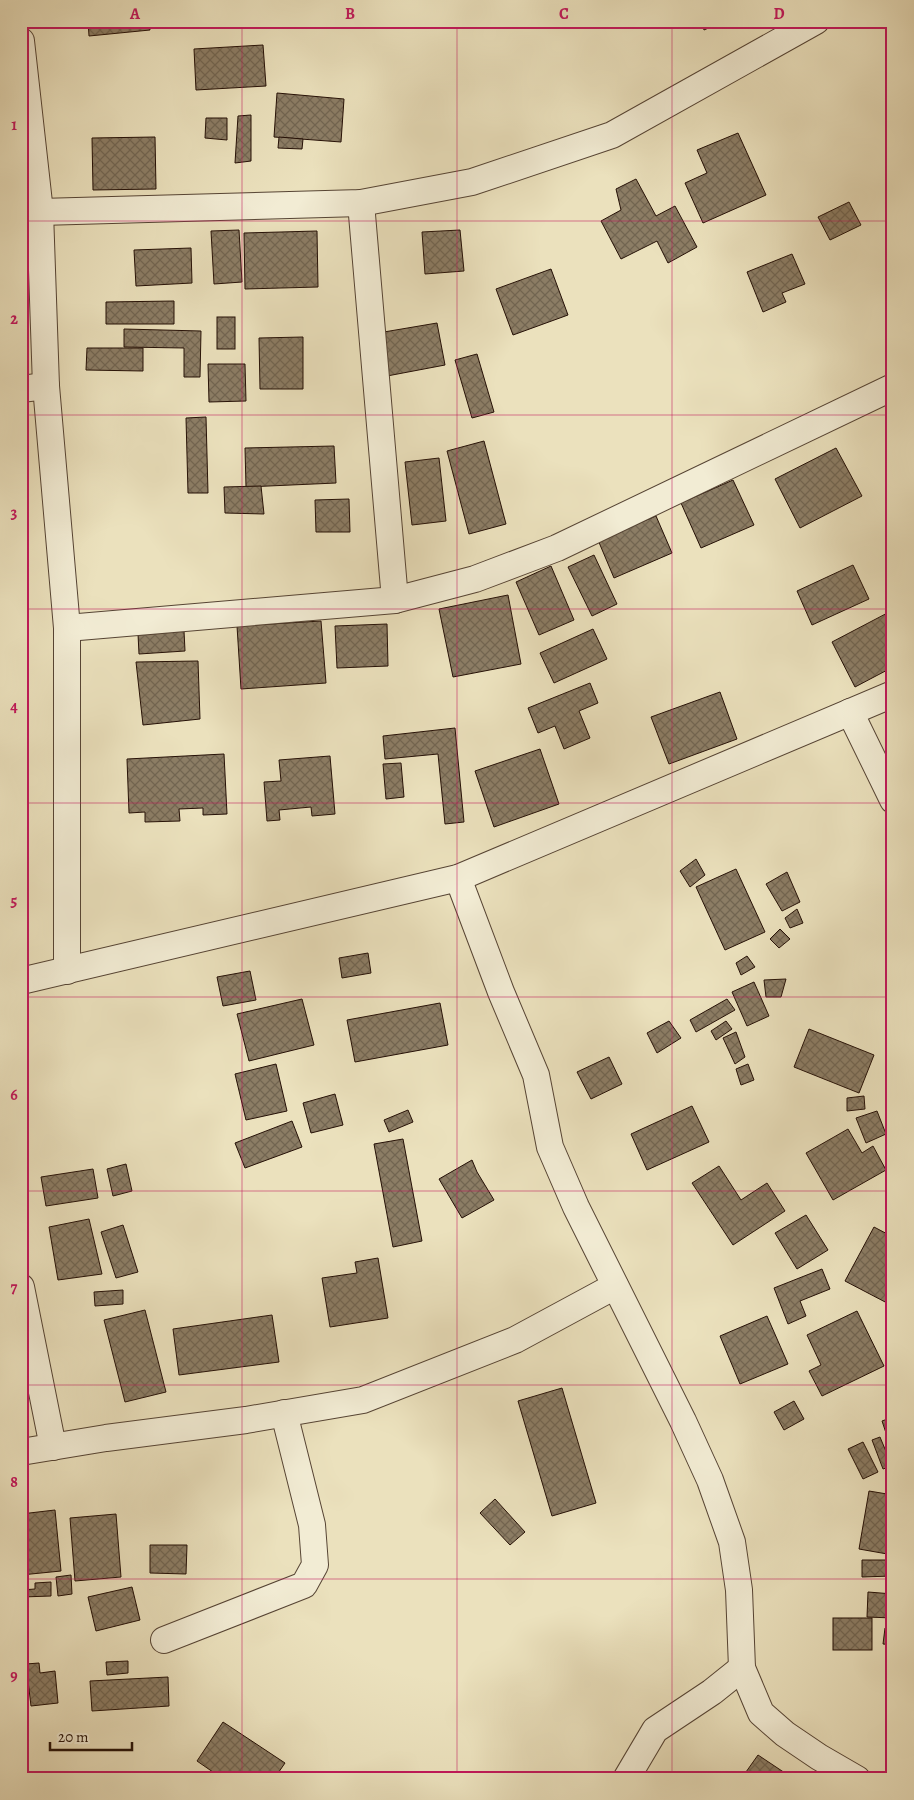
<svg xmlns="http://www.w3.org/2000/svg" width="914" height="1800" viewBox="0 0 914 1800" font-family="Alegreya,serif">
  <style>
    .building { fill: url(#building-cross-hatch); stroke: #251006 }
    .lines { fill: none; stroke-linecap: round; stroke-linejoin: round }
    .street-casing { stroke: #564434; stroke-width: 28 }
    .street { stroke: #f2ecd4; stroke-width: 26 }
    .grid { fill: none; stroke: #c2185b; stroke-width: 1; stroke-opacity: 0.55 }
    .neatline { fill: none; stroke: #c2185b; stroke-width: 2 }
    .grid-label { font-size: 16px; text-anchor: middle; font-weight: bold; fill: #c2185b }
  </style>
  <defs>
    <pattern id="building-cross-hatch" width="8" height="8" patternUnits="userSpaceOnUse" patternTransform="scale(1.25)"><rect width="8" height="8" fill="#8c7d65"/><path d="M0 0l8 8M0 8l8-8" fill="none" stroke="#726551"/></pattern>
  </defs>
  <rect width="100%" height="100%" fill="#ebe1bd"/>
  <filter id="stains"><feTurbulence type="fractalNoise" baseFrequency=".004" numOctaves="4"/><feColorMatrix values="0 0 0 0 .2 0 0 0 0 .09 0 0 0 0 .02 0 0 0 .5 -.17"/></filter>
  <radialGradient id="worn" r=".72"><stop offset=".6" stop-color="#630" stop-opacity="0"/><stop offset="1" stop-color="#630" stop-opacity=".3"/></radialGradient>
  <g class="building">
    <polygon points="88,21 149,21 150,30 89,36"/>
    <polygon points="701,21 724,21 704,30"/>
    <polygon points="263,45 266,86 196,90 194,49"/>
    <polygon points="277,93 344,99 341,142 274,137"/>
    <polygon points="251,115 251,161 235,163 238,116"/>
    <polygon points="206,118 227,118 227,140 205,138"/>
    <polygon points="738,133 766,195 703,223 685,183 707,173 697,150"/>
    <polygon points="155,137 156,189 93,190 92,138"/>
    <polygon points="279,137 303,139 302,149 278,148"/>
    <polygon points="636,179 656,216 675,206 697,247 668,263 657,241 621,259 601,221 621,210 616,189"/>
    <polygon points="849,202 861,225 830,240 818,217"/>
    <polygon points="239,230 242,282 214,284 211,231"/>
    <polygon points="460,230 464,271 425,274 422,232"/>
    <polygon points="317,231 318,287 245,289 244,233"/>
    <polygon points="191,248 192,283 136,286 134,250"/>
    <polygon points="792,254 805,284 782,293 786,302 763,312 747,272"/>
    <polygon points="551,269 568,315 513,335 496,289"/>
    <polygon points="174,301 174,324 106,324 106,302"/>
    <rect x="217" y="317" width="18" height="32"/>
    <polygon points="437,323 445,365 387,376 378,333"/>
    <polygon points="124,329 201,331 200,377 184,377 184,348 124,347"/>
    <polygon points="303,337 303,389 260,389 259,338"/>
    <polygon points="87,348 143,348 143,371 86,370"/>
    <polygon points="477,354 494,412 472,418 455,360"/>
    <polygon points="208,364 245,364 246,401 209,402"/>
    <polygon points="206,417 208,493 188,493 186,418"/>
    <polygon points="484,441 506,524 469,534 447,451"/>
    <polygon points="334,446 336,483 246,487 245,448"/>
    <polygon points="836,448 862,496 800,528 775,479"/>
    <polygon points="439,458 446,521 412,525 405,462"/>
    <polygon points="733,480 754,525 701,548 681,503"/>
    <polygon points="261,486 264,514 225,513 224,487"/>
    <polygon points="349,499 350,532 316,532 315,500"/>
    <polygon points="656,516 672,553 614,578 598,540"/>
    <polygon points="594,555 617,604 592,616 568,567"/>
    <polygon points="853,565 869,599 812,625 797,591"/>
    <polygon points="551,566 574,620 539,635 516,582"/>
    <polygon points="508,595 521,664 453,677 439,609"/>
    <polygon points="893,610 893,667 855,687 832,642"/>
    <polygon points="321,621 326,683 241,689 237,626"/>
    <polygon points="387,624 388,666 337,668 335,626"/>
    <polygon points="593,629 607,659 554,683 540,653"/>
    <polygon points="184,631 185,651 139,654 138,634"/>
    <polygon points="198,661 200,719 143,725 136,662"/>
    <polygon points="590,683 598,703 579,711 590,738 564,749 555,726 538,733 528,708"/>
    <polygon points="720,692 737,739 669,764 651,717"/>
    <polygon points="455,728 464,822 445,824 438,754 385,759 383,736"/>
    <polygon points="540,749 559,804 494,827 475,771"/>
    <polygon points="224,754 227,814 203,815 203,808 179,809 180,821 145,822 145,812 129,813 127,759"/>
    <polygon points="330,756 335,814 312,816 311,807 279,810 280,820 267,821 264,782 281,781 279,760"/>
    <polygon points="401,763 404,797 386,799 383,764"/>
    <polygon points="696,859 705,875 690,887 680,871"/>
    <polygon points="736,869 765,932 725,950 696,887"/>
    <polygon points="787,872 800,902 782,911 766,884"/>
    <polygon points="797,909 803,923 790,928 785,918"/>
    <polygon points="780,929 790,939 779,948 770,939"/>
    <polygon points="368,953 371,973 342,978 339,958"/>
    <polygon points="747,956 755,967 741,975 736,963"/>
    <polygon points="250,971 256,1000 223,1006 217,977"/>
    <polygon points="786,979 781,997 766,997 764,980"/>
    <polygon points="754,982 769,1016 747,1026 732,992"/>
    <polygon points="302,999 314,1045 249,1061 237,1014"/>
    <polygon points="727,999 735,1010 696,1032 690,1020"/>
    <polygon points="440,1003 448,1045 355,1062 347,1020"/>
    <polygon points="669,1021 681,1038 657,1053 647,1033"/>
    <polygon points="726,1021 732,1029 716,1040 711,1031"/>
    <polygon points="809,1029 874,1055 859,1093 794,1067"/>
    <polygon points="736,1032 745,1057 735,1064 723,1038"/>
    <polygon points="609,1057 622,1084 591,1099 577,1072"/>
    <polygon points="276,1064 287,1111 246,1120 235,1074"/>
    <polygon points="748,1064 754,1080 741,1085 736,1069"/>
    <polygon points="335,1094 343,1125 311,1133 303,1103"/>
    <polygon points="864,1096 865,1109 847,1111 847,1098"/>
    <polygon points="692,1106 709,1142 647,1170 631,1134"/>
    <polygon points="408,1110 413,1122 389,1132 384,1120"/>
    <polygon points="877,1111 886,1134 866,1143 856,1118"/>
    <polygon points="292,1121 302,1147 245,1168 235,1143"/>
    <polygon points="848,1129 862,1153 873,1146 886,1170 833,1200 806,1153"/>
    <polygon points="403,1139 422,1241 393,1247 374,1144"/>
    <polygon points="472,1160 477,1172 494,1200 462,1218 439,1179"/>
    <polygon points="126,1164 132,1191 113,1196 107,1169"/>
    <polygon points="719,1166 741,1200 767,1183 785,1211 733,1245 692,1183"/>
    <polygon points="93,1169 98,1198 46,1206 41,1177"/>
    <polygon points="806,1215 828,1250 797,1269 775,1233"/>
    <polygon points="89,1219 102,1274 58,1280 49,1227"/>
    <polygon points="123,1225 138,1272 116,1278 101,1232"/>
    <polygon points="874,1227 893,1237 893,1297 889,1304 845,1281"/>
    <polygon points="378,1258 388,1318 330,1327 322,1278 357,1273 355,1262"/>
    <polygon points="822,1269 830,1289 800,1301 806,1316 788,1324 774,1288"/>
    <polygon points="123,1290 123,1304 95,1306 94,1292"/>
    <polygon points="145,1310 166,1392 125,1402 104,1320"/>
    <polygon points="857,1311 884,1366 822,1396 809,1371 821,1365 807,1335"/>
    <polygon points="272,1315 279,1362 179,1375 173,1329"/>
    <polygon points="767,1316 788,1364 740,1384 720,1336"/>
    <polygon points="562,1388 596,1503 552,1516 518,1401"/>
    <polygon points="794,1401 804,1419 784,1430 774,1412"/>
    <polygon points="893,1417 893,1434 887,1436 882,1421"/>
    <polygon points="880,1437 892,1466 883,1469 872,1440"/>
    <polygon points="863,1442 878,1472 863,1479 848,1449"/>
    <polygon points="869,1491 893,1495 893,1555 859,1549"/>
    <polygon points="495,1499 525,1532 510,1545 480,1513"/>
    <polygon points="55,1510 61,1571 21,1575 21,1514"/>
    <polygon points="116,1514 121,1577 75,1581 70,1518"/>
    <polygon points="150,1545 187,1545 186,1574 150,1573"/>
    <polygon points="862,1560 892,1560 892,1576 862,1577"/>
    <polygon points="71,1575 72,1594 58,1596 56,1577"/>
    <polygon points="51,1582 51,1596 22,1597 21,1590 35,1589 35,1583"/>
    <polygon points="132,1587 140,1620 96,1631 88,1597"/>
    <polygon points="868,1592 893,1594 893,1618 867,1617"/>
    <rect x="833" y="1618" width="39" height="32"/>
    <polygon points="885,1628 893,1629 893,1645 883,1644"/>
    <polygon points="25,1661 26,1693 21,1693 21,1662"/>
    <polygon points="128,1661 128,1673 107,1675 106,1662"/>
    <polygon points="39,1663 40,1673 55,1671 58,1703 31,1706 26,1664"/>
    <polygon points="168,1677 169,1706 92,1711 90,1681"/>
    <polygon points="223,1722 285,1763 274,1779 223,1779 197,1761"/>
    <polygon points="758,1755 794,1779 741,1779"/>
  </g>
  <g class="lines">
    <g class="street-casing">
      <g id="street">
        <polyline points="21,41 40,212 46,386 67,628 67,971"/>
        <polyline points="361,203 395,600"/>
        <polyline points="40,212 361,203 472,182 612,135 816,21"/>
        <polyline points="21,389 46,386"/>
        <polyline points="67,628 395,600 475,579 557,548 893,387"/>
        <polyline points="850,712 893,800"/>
        <polyline points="458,878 501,992 536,1075 550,1147 576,1207 683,1421 710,1480 732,1542 739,1590 742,1668 761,1713 785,1734 819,1757 857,1779"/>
        <polyline points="21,981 458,878 893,694"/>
        <polyline points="21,1287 53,1447"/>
        <polyline points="21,1452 106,1438 246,1420 363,1400 515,1340 615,1286"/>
        <polyline points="164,1640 304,1585 315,1565 312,1525 284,1413"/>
        <polyline points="626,1779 655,1730 712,1692 742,1668"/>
      </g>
    </g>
    <use href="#street" class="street"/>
  </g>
  <path class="grid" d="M 242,21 L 242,1779M 457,21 L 457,1779M 672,21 L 672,1779M 21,221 L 893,221M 21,415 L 893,415M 21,609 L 893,609M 21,803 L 893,803M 21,997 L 893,997M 21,1191 L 893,1191M 21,1385 L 893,1385M 21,1579 L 893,1579"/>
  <rect width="914" height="1800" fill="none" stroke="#ebe1bd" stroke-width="55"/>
  <path d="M50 1742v8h82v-8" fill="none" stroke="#251006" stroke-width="2.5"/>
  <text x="58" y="1742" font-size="15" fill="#251006" stroke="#f2ecd4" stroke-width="4" paint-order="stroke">20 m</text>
  <rect x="28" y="28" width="858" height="1744" class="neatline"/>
  <g class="grid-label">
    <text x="135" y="19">A</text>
    <text x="350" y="19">B</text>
    <text x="564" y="19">C</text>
    <text x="779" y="19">D</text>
    <text x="14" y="130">1</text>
    <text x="14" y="324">2</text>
    <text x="14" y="518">3</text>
    <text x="14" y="712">4</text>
    <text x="14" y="906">5</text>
    <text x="14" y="1100">6</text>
    <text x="14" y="1293">7</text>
    <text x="14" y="1487">8</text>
    <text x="14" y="1681">9</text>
  </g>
  <rect width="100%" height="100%" filter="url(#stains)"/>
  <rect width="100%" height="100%" fill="url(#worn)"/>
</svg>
